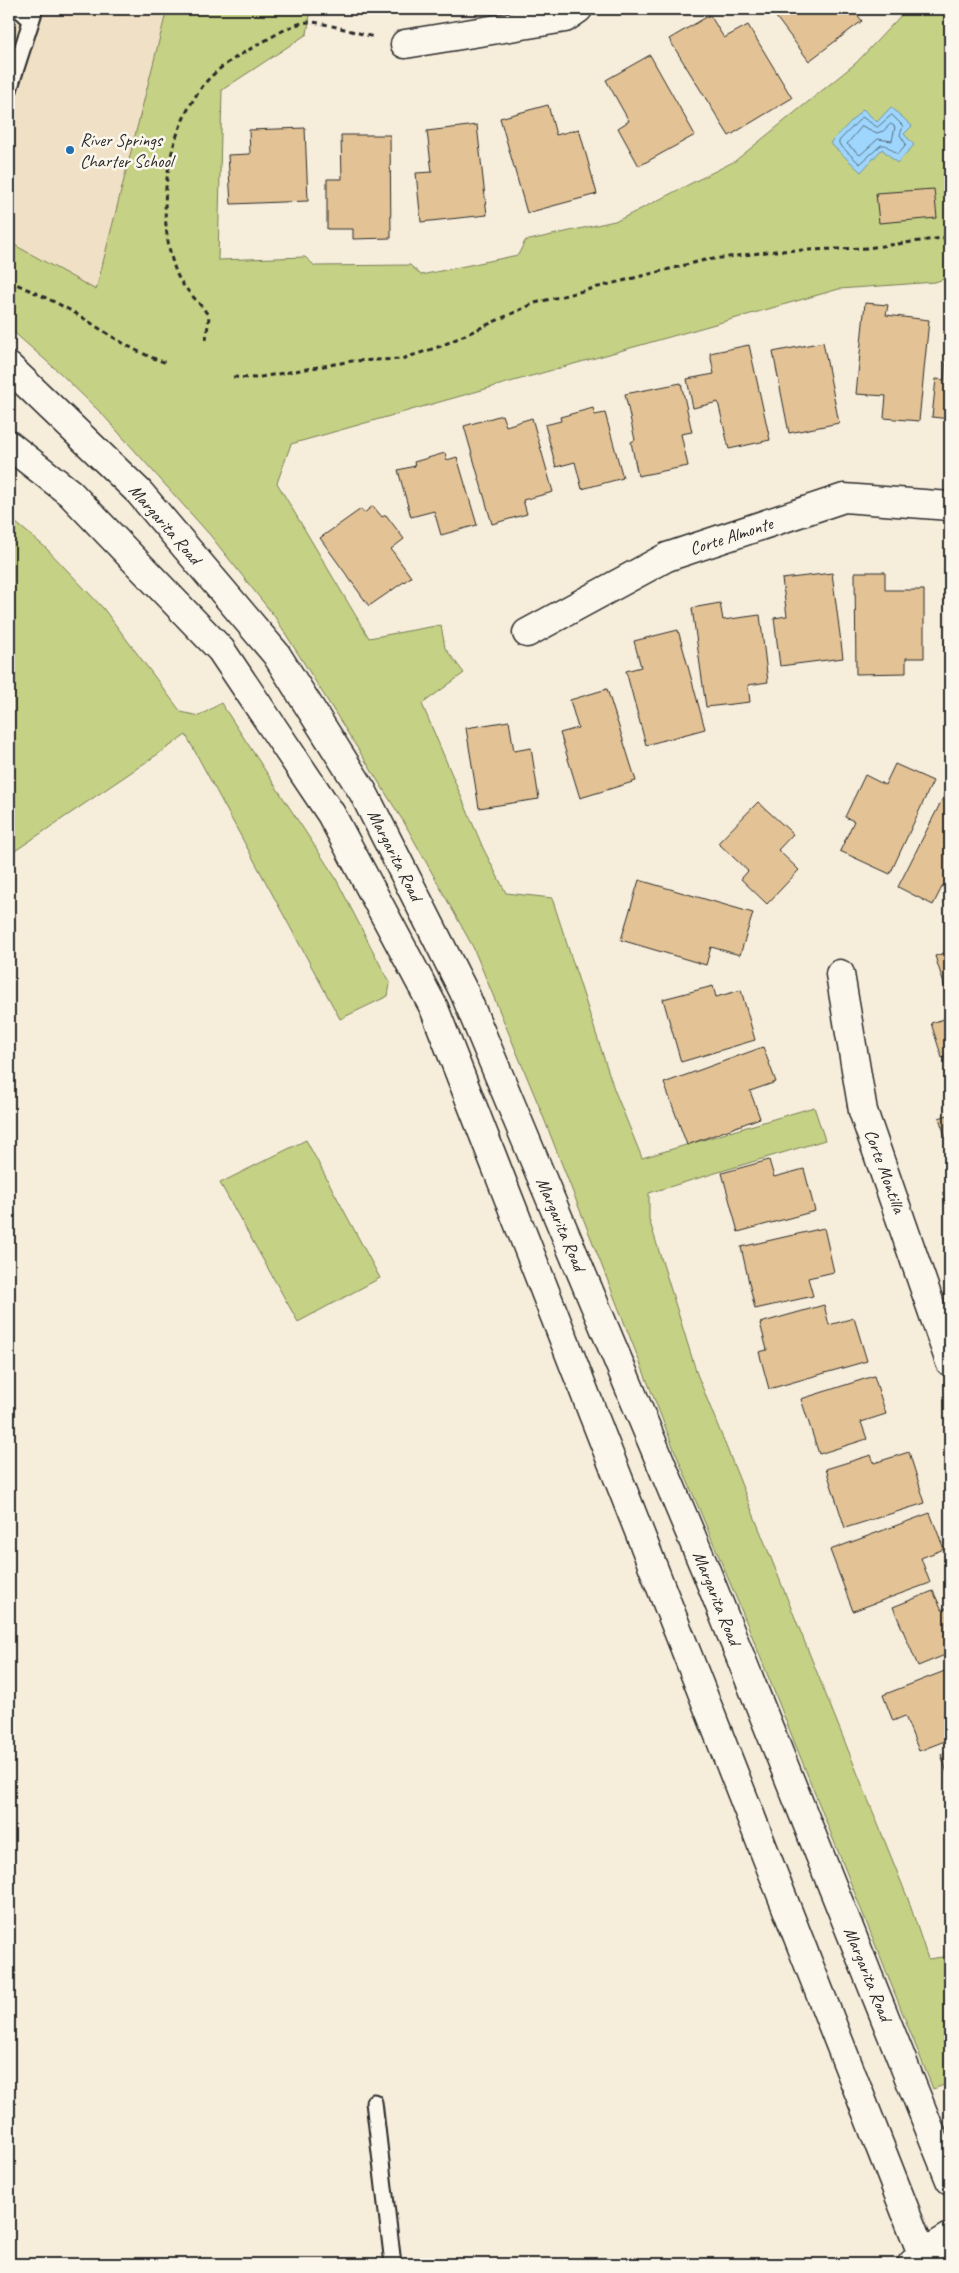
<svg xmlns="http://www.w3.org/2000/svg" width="959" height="2273" viewBox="0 0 959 2273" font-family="Caveat,sans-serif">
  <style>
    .built { fill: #f0e0c6 }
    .green { fill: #c5d184; stroke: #787e58 }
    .water { fill: #9ed6fe; stroke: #7092aa }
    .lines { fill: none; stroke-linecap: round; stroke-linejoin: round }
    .shore { stroke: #596f7f; stroke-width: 1 }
    .building { fill: #e3c395; stroke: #2b2b2b }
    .service-casing { stroke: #2b2b2b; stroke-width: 19 }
    .minor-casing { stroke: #2b2b2b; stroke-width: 31 }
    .tertiary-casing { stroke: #2b2b2b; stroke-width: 31 }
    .secondary-casing { stroke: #2b2b2b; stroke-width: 31 }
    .path { stroke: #2b2b2b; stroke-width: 3; stroke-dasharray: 5 4; stroke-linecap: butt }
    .service { stroke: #fbf7ec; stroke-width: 15 }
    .minor { stroke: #fbf7ec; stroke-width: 28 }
    .tertiary { stroke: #fbf7ec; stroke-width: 28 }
    .secondary { stroke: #fbf7ec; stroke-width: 28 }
    .poi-dot { fill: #1f6fb2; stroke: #fbf7ec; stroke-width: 2 }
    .labels { text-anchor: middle; stroke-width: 5; stroke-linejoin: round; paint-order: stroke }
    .poi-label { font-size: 18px; fill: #2b2b2b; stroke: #fbf7ec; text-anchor: start }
    .street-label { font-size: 18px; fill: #2b2b2b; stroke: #fbf7ec }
  </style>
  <rect width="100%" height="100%" fill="#f6eddb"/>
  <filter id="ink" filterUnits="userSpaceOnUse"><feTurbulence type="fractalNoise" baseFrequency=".02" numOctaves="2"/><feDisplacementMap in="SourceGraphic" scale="10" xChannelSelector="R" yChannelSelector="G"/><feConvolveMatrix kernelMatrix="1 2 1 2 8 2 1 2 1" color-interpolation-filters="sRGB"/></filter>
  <g filter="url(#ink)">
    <polygon class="built" points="9,9 167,9 96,290 9,328"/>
    <g class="green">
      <polygon points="167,9 311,9 307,34 222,90 218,260 305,257 315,266 410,265 421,275 518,255 525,241 619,220 735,161 856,63 907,9 950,9 950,277 935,282 839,289 291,444 277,483 369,638 441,625 445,648 464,673 422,704 483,848 506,893 552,898 614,1089 642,1158 814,1107 825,1140 649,1193 649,1219 697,1374 908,1899 928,1959 950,1956 950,2083 933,2089 748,1626 672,1444 539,1106 473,947 405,824 275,617 210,535 102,414 60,373 9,328 9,242 96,290"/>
      <polygon points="9,517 45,547 103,608 181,712 199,716 221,703 335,877 390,984 388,996 340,1019 186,735 9,855"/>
      <polygon points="306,1140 380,1278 298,1322 220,1183"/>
    </g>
    <polygon class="water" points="891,107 912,126 904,134 914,145 897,163 882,149 861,172 830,143 863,109 877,122"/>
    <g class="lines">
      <g class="shore">
        <polygon points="892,115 903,126 900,135 906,144 898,154 885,145 881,145 860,164 839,144 839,141 862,117 877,127"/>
        <polygon points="891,124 895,127 892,141 878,139 860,155 847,144 862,126 877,133 883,131"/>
      </g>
    </g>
    <g class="building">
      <polygon points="770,9 853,9 862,21 809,61"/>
      <polygon points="710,15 724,38 748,25 792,98 729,136 669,39"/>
      <polygon points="650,55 695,135 639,166 618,128 629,121 606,80"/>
      <polygon points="548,105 556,135 579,129 597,194 527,213 500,118"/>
      <polygon points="477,125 487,215 421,222 416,173 432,172 427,131"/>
      <polygon points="305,128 308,201 231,204 228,155 250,154 249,130"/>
      <polygon points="341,135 390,135 391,238 353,239 353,229 327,229 327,179 342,179"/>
      <polygon points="934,189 937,218 879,223 876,193"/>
      <polygon points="865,303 888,305 886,315 929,320 919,421 884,418 886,396 856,394"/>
      <polygon points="948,339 950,340 950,419 932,417 936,379 944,380"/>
      <polygon points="823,342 839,423 789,433 773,352"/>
      <polygon points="749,345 770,440 729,449 718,402 693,408 687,379 714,374 710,353"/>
      <polygon points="681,383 692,432 681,434 688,466 638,476 631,442 635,440 625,394"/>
      <polygon points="593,408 595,415 605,413 623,478 582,489 575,462 556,467 545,425 561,421 560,417"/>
      <polygon points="502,415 506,426 532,418 553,492 523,500 527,514 492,524 464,426"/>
      <polygon points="445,453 447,460 457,457 477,525 441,535 434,511 411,517 398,470 415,466 414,462"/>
      <polygon points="373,506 382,517 386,515 404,539 391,549 411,577 369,606 320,538 361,509 364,513"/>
      <polygon points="855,572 885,572 885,590 924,590 924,658 906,658 906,673 856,674"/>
      <polygon points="832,573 843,658 780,666 774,618 787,616 782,579"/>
      <polygon points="720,603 723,620 760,615 768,682 748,685 750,702 706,707 692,608"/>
      <polygon points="950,628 950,650 944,648"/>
      <polygon points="678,630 705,729 646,745 626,671 641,667 634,641"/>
      <polygon points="607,689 636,781 580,798 560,733 578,728 570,700"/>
      <polygon points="509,721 514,751 531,748 539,799 479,808 466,728"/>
      <polygon points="895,764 933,781 890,874 840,851 854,821 845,817 865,775 885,785"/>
      <polygon points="950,784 950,888 943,885 933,905 898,887"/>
      <polygon points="758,802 793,834 778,850 799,870 767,904 741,879 748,871 718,843"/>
      <polygon points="639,880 753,913 740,955 711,947 706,965 621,940"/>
      <polygon points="950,951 950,1003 935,956"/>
      <polygon points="713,986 716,997 741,990 755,1040 681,1062 663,999"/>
      <polygon points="950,1017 950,1055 942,1058 931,1023"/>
      <polygon points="763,1047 776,1082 750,1091 760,1118 687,1145 664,1083"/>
      <polygon points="950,1114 950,1150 939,1118"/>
      <polygon points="769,1160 774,1177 804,1169 815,1211 738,1232 722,1173"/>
      <polygon points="824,1228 834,1272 808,1278 813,1296 755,1309 741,1247"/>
      <polygon points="824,1305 829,1325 854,1318 867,1361 769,1389 759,1352 767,1350 760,1323"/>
      <polygon points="874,1376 886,1414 861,1422 867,1439 819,1454 801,1399"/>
      <polygon points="909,1452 925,1503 845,1528 826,1469 871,1455 874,1463"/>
      <polygon points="930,1513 944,1549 921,1558 930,1583 853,1611 830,1550"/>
      <polygon points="933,1591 942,1610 950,1606 950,1653 918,1666 893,1607"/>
      <polygon points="950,1669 950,1739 919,1751 905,1716 893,1721 883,1695"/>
      <polygon points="950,1751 950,1782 941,1754"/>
    </g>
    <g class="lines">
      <g class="service-casing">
        <g id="service">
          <polyline points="19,9 31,20"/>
          <polyline points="9,90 35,9"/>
          <polyline points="374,2102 393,2264"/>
        </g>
      </g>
      <g class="minor-casing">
        <g id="minor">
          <polyline points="405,44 565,18 578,9"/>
          <polyline points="527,633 667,557 844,498 950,506"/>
          <polyline points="840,974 863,1111 950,1362"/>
        </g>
      </g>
      <g class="tertiary-casing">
        <polyline id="tertiary" points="912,2264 922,2254 950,2237"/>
      </g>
      <g class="secondary-casing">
        <g id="secondary">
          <polyline points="9,367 139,492 276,654 363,792 464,992 706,1571 950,2180"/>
          <polyline points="9,445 70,493 221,650 331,814 434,1008 926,2264"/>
        </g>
      </g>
      <g class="path">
        <path d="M 9,281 C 32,291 54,301 75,313 C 108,333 130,351 167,363"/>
        <path d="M 206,340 L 209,317 C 200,301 183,290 176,272 C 155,215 165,136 202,87 C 217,67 238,56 259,44 C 274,36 291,24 308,22 C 319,21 361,34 374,37"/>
        <polyline points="233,377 255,378 352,361 402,359 441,346 535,303 705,260 775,251 867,248 950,237"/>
      </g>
      <use href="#service" class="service"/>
      <use href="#minor" class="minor"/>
      <use href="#tertiary" class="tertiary"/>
      <use href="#secondary" class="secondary"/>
    </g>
  </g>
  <circle class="poi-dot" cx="70" cy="150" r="5"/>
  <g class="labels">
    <g class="poi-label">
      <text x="80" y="146">River Springs<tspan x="80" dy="21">Charter School</tspan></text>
    </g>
    <g class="street-label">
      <text transform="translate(165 524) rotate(49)" y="6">Margarita Road</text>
      <text transform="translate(731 536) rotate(-18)" y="6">Corte Almonte</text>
      <text transform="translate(395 855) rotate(63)" y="6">Margarita Road</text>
      <text transform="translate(885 1171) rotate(70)" y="6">Corte Montilla</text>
      <text transform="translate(561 1224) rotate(67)" y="6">Margarita Road</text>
      <text transform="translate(717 1598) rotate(68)" y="6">Margarita Road</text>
      <text transform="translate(868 1974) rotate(68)" y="6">Margarita Road</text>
    </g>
  </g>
  <rect width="959" height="2273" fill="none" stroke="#fbf7ec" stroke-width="30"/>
  <rect x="15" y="15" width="929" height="2243" fill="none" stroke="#2b2b2b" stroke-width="2" filter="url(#ink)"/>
</svg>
